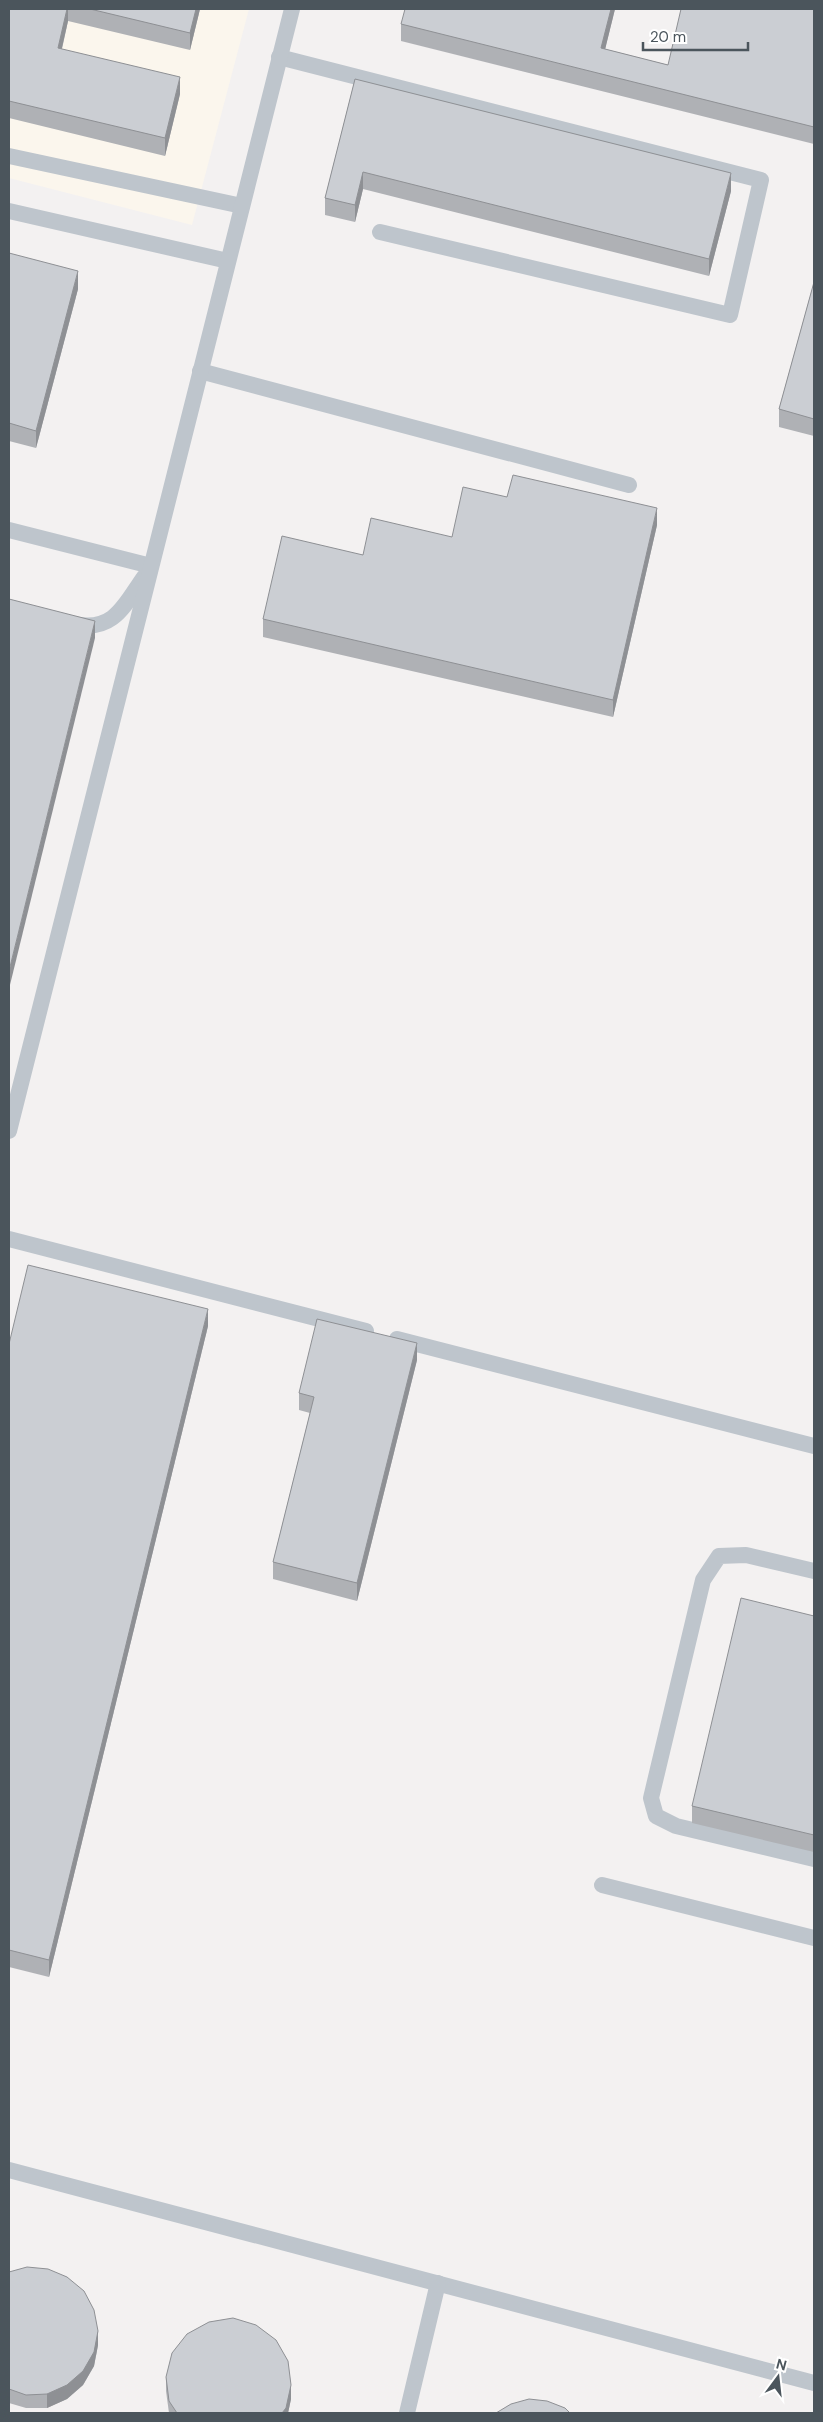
<svg xmlns="http://www.w3.org/2000/svg" width="823" height="2422" viewBox="0 0 823 2422" font-family="'DM Sans',sans-serif">
  <style>
    .commercial { fill: #fbf6ed }
    .lines { fill: none; stroke-linecap: round; stroke-linejoin: round }
    .lane { stroke: #bec5cc; stroke-width: 16 }
    .wall { fill: #afb1b5 }
    .shaded-wall { fill: #8e9094 }
    .building { fill: #cbced3; stroke: #8e9094 }
  </style>
  <rect width="100%" height="100%" fill="#f3f1f1"/>
  <polygon class="commercial" points="9,9 249,9 192,225 9,178"/>
  <g class="lines">
    <g class="lane">
      <polyline points="279,57 761,180 730,315 380,232"/>
      <polyline points="9,156 242,206"/>
      <polyline points="9,211 228,261"/>
      <polyline points="200,371 629,485"/>
      <polyline points="9,530 151,566"/>
      <path d="M 74,624 C 114,633 125,604 144,577"/>
      <polyline points="9,1131 292,9"/>
      <polyline points="9,1239 366,1331"/>
      <polyline points="397,1339 814,1446"/>
      <polyline points="814,1571 746,1555 719,1556 703,1580 651,1798 656,1816 676,1826 814,1859"/>
      <polyline points="602,1885 814,1938"/>
      <polyline points="9,2170 814,2383"/>
      <polyline points="407,2413 438,2283"/>
    </g>
  </g>
  <g class="wall">
    <polygon points="9,9 200,9 190,50 68,21 62,49 180,94 165,156 9,118"/>
    <polygon points="615,9 605,49 668,65 814,9 814,144 401,41 401,24"/>
    <polygon points="355,79 731,191 709,276 363,189 355,222 325,215 325,198"/>
    <polygon points="9,253 78,289 36,448 9,441"/>
    <polygon points="814,282 814,436 779,427 779,409"/>
    <polygon points="507,497 657,525 613,717 263,637 263,619 363,555 452,537"/>
    <polygon points="208,1326 49,1977 9,1967 9,1344"/>
    <polygon points="417,1360 357,1601 273,1579 273,1562 310,1413 299,1410 299,1393"/>
    <polygon points="814,1616 814,1852 692,1823 692,1806"/>
    <polygon points="9,2272 98,2345 94,2366 83,2385 67,2399 47,2408 26,2408 9,2403"/>
    <polygon points="166,2377 291,2399 288,2413 169,2413 166,2391"/>
  </g>
  <g class="shaded-wall">
    <polygon points="67,9 68,9 68,21 58,65 58,48"/>
    <polygon points="196,9 200,9 190,50 190,33"/>
    <polygon points="611,9 615,9 601,66 601,48"/>
    <polygon points="180,77 180,94 165,156 165,138"/>
    <polygon points="363,172 363,189 355,222 355,205"/>
    <polygon points="731,173 731,191 709,276 709,259"/>
    <polygon points="78,271 78,289 36,448 36,431"/>
    <polygon points="657,508 657,525 613,717 613,700"/>
    <polygon points="95,621 95,638 9,989 9,971"/>
    <polygon points="208,1309 208,1326 49,1977 49,1960"/>
    <polygon points="417,1343 417,1360 357,1601 357,1583"/>
    <polygon points="98,2331 98,2345 94,2366 83,2385 67,2399 47,2408 47,2394"/>
    <polygon points="291,2385 291,2399 288,2413 282,2413"/>
  </g>
  <g class="building">
    <polygon points="9,9 67,9 58,48 180,77 165,138 9,101"/>
    <polygon points="90,9 196,9 190,33"/>
    <polygon points="405,9 611,9 601,48 668,65 681,9 814,9 814,127 401,24"/>
    <polygon points="355,79 731,173 709,259 363,172 355,205 325,198"/>
    <polygon points="9,253 78,271 36,431 9,423"/>
    <polygon points="814,282 814,419 779,409"/>
    <polygon points="513,475 657,508 613,700 263,619 282,536 363,555 371,518 452,537 463,487 507,497"/>
    <polygon points="9,599 95,621 9,971"/>
    <polygon points="28,1265 208,1309 49,1960 9,1950 9,1344"/>
    <polygon points="317,1319 417,1343 357,1583 273,1562 314,1397 299,1393"/>
    <polygon points="741,1598 814,1616 814,1835 692,1806"/>
    <polygon points="27,2267 48,2269 67,2277 84,2291 94,2310 98,2331 94,2352 83,2371 67,2385 47,2394 26,2395 9,2389 9,2272"/>
    <polygon points="233,2318 256,2325 276,2340 288,2361 291,2385 286,2408 282,2413 177,2413 169,2401 166,2377 172,2353 187,2334 209,2322"/>
    <polygon points="529,2399 547,2401 565,2408 570,2413 496,2413 511,2404"/>
  </g>
  <rect width="823" height="2422" fill="none" stroke="#4b555c" stroke-width="20"/>
  <g transform="translate(778 2377) rotate(15)" stroke="#ffffff" stroke-width="4" paint-order="stroke">
  <path d="M0-4L9 19L0 12L-9 19Z" fill="#4b555c"/>
  <text y="-8" font-size="14" font-weight="bold" text-anchor="middle" fill="#4b555c">N</text>
  </g>
  <path d="M643 42v8h105v-8" fill="none" stroke="#4b555c" stroke-width="2.5"/>
  <text x="650" y="42" font-size="15" fill="#4b555c" stroke="#ffffff" stroke-width="4" paint-order="stroke">20 m</text>
</svg>
